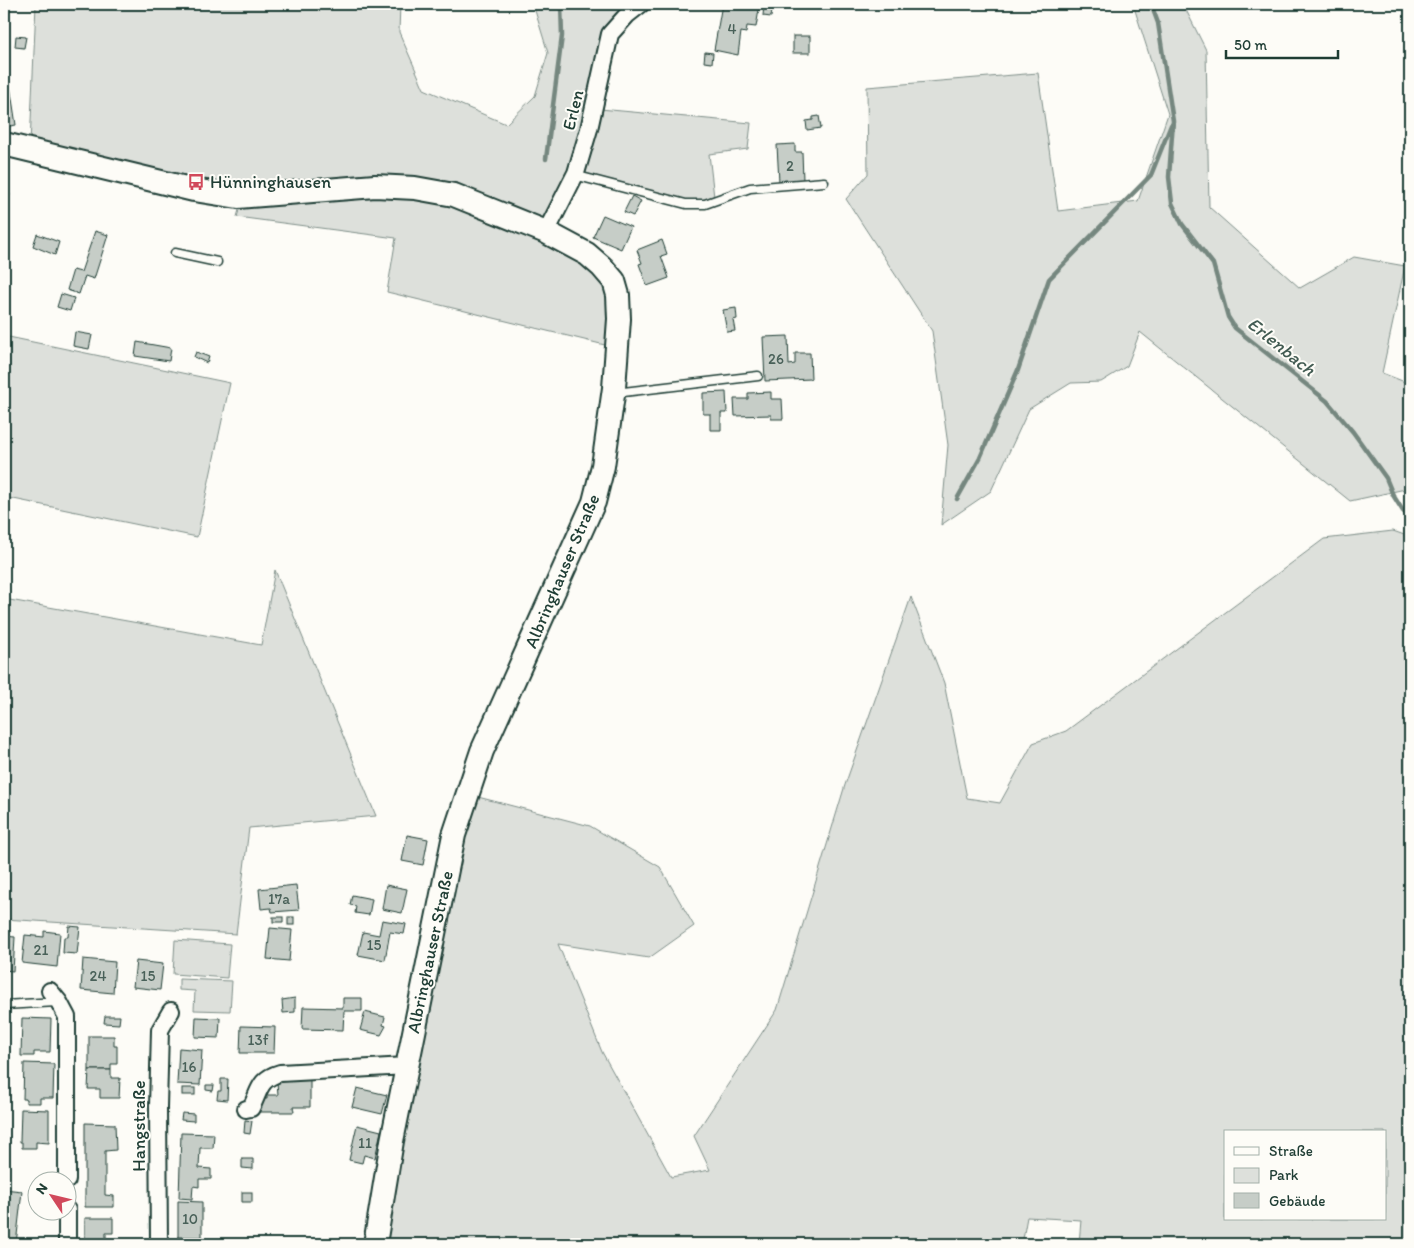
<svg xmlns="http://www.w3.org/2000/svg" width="1414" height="1248" viewBox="0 0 1414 1248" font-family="Itim,sans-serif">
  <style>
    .green { fill: #dde0db; stroke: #7e8e88; fill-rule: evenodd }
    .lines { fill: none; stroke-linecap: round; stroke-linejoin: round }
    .stream { stroke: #75877f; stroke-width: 4.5 }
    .building { fill: #c6cdc7; stroke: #1f3d34 }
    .lane-casing { stroke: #1f3d34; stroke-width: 11 }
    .street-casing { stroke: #1f3d34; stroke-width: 20 }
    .secondary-casing { stroke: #1f3d34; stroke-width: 26 }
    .lane { stroke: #fdfcf7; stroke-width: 8 }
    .street { stroke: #fdfcf7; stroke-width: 16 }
    .secondary { stroke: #fdfcf7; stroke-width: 22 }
    .labels { text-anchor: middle; stroke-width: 4; stroke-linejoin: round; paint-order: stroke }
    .number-label { font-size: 15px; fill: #496159 }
    .street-label { font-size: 18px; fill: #1f3d34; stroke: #fdfcf7 }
    .poi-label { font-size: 18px; fill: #1f3d34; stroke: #fdfcf7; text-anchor: start }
    .water-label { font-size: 19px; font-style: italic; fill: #435c53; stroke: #fdfcf7 }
  </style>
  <rect width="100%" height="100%" fill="#fdfcf7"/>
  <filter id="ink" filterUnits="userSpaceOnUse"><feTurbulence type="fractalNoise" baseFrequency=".02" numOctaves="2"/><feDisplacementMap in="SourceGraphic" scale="10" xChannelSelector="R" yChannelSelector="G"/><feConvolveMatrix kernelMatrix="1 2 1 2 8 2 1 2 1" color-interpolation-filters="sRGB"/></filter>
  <g filter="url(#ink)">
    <g class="green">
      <polygon points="36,4 400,4 399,32 424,89 506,124 535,96 548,53 533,4 633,4 608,31 566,182 540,238 584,260 607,282 609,346 387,292 396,238 237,217 241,203 214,187 30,145"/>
      <polygon points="1133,4 1183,4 1206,50 1209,207 1300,288 1354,257 1405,266 1382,373 1410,384 1410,488 1350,501 1140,332 1127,366 1101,382 1071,383 1029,409 991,491 941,525 948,445 932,331 846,199 868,174 867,87 1038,73 1058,211 1138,201 1168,114"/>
      <polygon points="600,109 751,123 748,149 709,154 714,197 704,200 687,200 580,172"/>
      <polygon points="4,336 230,383 197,537 4,497"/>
      <path d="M 1393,531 L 1410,537 L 1410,1244 L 1079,1244 L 1081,1220 L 1027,1217 L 1022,1244 L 384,1244 L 403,1123 L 474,796 L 590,826 L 660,867 L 694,926 L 649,958 L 558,944 L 602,1052 L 671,1177 L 710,1170 L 694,1136 L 777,1010 L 845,785 L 911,597 L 944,683 L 967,798 L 1000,803 L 1033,743 L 1066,731 L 1324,539 ZM 1225,1132 L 1385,1132 L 1385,1219 L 1225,1219 Z"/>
      <polygon points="275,570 376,816 249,828 236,934 4,919 4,599 261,645"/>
      <polygon points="175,940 230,944 227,978 173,974"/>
      <polygon points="179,979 232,981 230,1011 194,1010 195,991 179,990"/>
    </g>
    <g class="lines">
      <g class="stream">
        <polyline points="1151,4 1158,23 1173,121 1169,177 1172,203 1182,224 1213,264 1228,317 1235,328 1327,401 1353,432 1386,478 1393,495 1403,511 1410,517"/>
        <polyline points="546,159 562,36 561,4"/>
        <polyline points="957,499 980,458 1018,370 1049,279 1151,175 1171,125"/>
      </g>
    </g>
    <g class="building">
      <polygon points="722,4 760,4 756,27 747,26 746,33 741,32 738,55 714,50"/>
      <polygon points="764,4 773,4 771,17 763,16"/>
      <polygon points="16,36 26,37 24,48 15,47"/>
      <rect x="793" y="36" width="17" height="17"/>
      <polygon points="705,52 713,53 712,63 704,62"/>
      <polygon points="9,79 16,125 4,127 4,80"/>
      <polygon points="819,116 821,128 807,130 806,121 813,120 813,117"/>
      <polygon points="795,144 795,152 802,152 803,180 779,182 777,145"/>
      <polygon points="4,192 10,194 4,214"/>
      <polygon points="632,196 641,201 633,216 624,212"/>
      <polygon points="603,215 631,227 621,249 593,237"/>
      <polygon points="95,231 108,235 94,279 85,276 79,294 67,290 73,270 81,272"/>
      <polygon points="37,234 59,242 55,255 33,246"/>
      <polygon points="662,240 667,254 661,256 669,278 647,286 639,264 642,263 637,250"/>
      <polygon points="61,294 74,298 70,311 57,307"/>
      <polygon points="736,308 737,319 733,320 735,331 727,332 723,310"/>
      <polygon points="75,332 92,335 89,349 73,346"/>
      <polygon points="788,336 789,365 795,364 795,353 810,353 811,379 765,381 763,337"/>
      <polygon points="137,342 171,348 169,361 135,356"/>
      <polygon points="196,352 209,357 207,363 194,357"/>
      <polygon points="726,392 727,413 721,413 721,430 710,430 710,414 703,414 703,393"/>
      <polygon points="771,392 771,399 782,399 783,419 771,419 771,415 735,416 734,399 748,399 748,393"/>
      <polygon points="407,835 428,839 423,865 402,861"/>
      <polygon points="296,885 299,910 272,912 271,908 261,909 259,889"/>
      <polygon points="386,885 407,889 402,913 382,909"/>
      <polygon points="352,895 372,899 369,915 355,913 356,906 350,905"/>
      <rect x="273" y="917" width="10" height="5"/>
      <rect x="288" y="917" width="6" height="8"/>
      <polygon points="382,920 406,924 404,934 390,932 385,960 358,955 363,932 379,935"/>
      <polygon points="69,926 80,927 77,954 63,953 64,937 68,937"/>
      <polygon points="270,928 292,930 289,961 267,959"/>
      <polygon points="44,931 60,933 57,967 22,963 25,935 44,937"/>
      <polygon points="4,936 15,937 13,971 4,970"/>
      <polygon points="83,959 115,962 113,993 81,990"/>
      <polygon points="136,961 163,964 160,990 133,987"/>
      <polygon points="295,998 295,1012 283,1013 282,1000"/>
      <polygon points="343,998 362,998 362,1011 344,1011 343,1030 302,1029 303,1007 343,1008"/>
      <polygon points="365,1012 385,1017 383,1025 386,1026 381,1035 360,1030"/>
      <polygon points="105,1016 120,1016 119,1024 104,1023"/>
      <polygon points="196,1017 220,1018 219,1038 195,1037"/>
      <polygon points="22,1018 51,1019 50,1052 34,1052 34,1056 21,1056"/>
      <polygon points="241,1026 275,1027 274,1053 240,1053"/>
      <polygon points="89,1036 114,1036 114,1046 117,1046 117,1064 111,1064 111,1070 89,1070"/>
      <polygon points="179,1048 202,1050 200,1085 177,1084"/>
      <polygon points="24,1063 54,1064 53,1098 40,1098 40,1103 26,1103 26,1099 23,1099"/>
      <polygon points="89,1070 111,1070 111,1078 120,1078 119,1098 100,1098 100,1089 88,1089"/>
      <polygon points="221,1079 228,1079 227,1100 217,1099 218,1091 221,1091"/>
      <polygon points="310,1080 310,1107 293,1107 294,1112 258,1112 258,1098 267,1099 267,1095 278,1095 277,1081"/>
      <polygon points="206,1085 214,1085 213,1091 206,1090"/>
      <rect x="182" y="1088" width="13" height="7"/>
      <polygon points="357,1088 387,1095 382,1114 352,1107"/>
      <polygon points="21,1109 49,1110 49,1143 36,1142 36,1148 22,1148 22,1142 20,1142"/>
      <polygon points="182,1113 194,1114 194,1121 181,1120"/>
      <polygon points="245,1120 252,1121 250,1134 244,1133"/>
      <polygon points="85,1123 115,1124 116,1150 105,1151 105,1195 114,1196 114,1207 85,1207"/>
      <polygon points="357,1125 381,1131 375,1158 364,1155 362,1163 349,1160"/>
      <polygon points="181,1133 214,1134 213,1148 200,1148 199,1168 211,1169 211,1179 199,1179 199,1187 193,1186 192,1199 179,1198"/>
      <polygon points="242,1159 253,1159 253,1169 242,1168"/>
      <polygon points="4,1189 22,1191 16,1244 4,1244"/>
      <rect x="242" y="1192" width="10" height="10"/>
      <polygon points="178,1201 202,1202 202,1237 178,1237"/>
      <polygon points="85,1218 113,1218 113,1233 106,1233 106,1244 85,1244"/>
    </g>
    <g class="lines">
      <g class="lane-casing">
        <g id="lane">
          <polyline points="574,175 686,204 705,204 750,188 824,182"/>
          <polyline points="175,253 217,262"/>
          <polyline points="615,393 758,376"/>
          <polyline points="4,1005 57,1002"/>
        </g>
      </g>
      <g class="street-casing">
        <g id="street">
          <polyline points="546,232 576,173 589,129 610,34 627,15 641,4"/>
          <polyline points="50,991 59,1002 67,1017 67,1180"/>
          <path d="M 246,1109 L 251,1108 C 260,1090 259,1079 280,1073 L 407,1066"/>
          <polyline points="67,1244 67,1210"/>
          <polyline points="159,1244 158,1107 160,1030 171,1011"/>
        </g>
      </g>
      <g class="secondary-casing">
        <polyline id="secondary" points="4,144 194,190 238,197 375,186 415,188 454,195 546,232 587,254 602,267 614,281 618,295 619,319 614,388 603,466 594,502 482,751 454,835 392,1141 375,1244"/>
      </g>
      <use href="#lane" class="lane"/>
      <use href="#street" class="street"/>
      <use href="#secondary" class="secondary"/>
    </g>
  </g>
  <defs>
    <g id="bus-bare" transform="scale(1.35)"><path d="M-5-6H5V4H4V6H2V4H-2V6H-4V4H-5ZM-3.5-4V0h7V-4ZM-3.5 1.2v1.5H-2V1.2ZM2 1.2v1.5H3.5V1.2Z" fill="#d1495b" stroke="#fdfcf7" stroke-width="2.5" paint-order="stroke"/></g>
  </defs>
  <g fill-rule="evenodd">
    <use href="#bus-bare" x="196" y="182"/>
  </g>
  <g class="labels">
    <g class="number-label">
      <text x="732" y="34">4</text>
      <text x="790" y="171">2</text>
      <text x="776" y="364">26</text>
      <text x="279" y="904">17a</text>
      <text x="374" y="950">15</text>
      <text x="41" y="955">21</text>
      <text x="98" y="981">24</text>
      <text x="148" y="981">15</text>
      <text x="258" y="1045">13f</text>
      <text x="189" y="1072">16</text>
      <text x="365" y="1148">11</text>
      <text x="190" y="1224">10</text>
    </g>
    <g class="street-label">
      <text transform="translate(573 110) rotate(-76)" y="6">Erlen</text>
      <text transform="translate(562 571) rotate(-67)" y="6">Albringhauser Straße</text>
      <text transform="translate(430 952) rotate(-78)" y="6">Albringhauser Straße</text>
      <text transform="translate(139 1126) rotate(-90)" y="6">Hangstraße</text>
    </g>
    <g class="poi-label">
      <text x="210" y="188">Hünninghausen</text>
    </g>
    <g class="water-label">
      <text transform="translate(1282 346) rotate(39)" y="7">Erlenbach</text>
    </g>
  </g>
  <rect width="1414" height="1248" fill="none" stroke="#fdfcf7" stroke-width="20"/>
  <rect x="10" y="10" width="1394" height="1228" fill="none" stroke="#1f3d34" stroke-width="2" filter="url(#ink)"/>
  <rect x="1224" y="1130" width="162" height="90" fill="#fdfcf7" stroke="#a4b0a9"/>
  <rect x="1234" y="1147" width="25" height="8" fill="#fdfcf7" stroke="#a4b0a9"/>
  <text x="1269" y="1156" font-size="15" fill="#1f3d34">Straße</text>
  <rect x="1234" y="1168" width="25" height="15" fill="#dde0db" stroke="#a4b0a9"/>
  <text x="1269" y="1180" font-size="15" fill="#1f3d34">Park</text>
  <rect x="1234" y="1193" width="25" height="15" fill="#c6cdc7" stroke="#a4b0a9"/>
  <text x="1269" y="1206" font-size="15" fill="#1f3d34">Gebäude</text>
  <g transform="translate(52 1196) rotate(305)"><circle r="24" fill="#fdfcf7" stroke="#a4b0a9"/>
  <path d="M0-4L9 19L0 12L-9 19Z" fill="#d1495b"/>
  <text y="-8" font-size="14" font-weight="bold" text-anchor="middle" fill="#1f3d34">N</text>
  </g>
  <path d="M1226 50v8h112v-8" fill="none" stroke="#1f3d34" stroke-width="2.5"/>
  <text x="1234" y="50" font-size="15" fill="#1f3d34" stroke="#fdfcf7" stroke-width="4" paint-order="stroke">50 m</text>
</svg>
